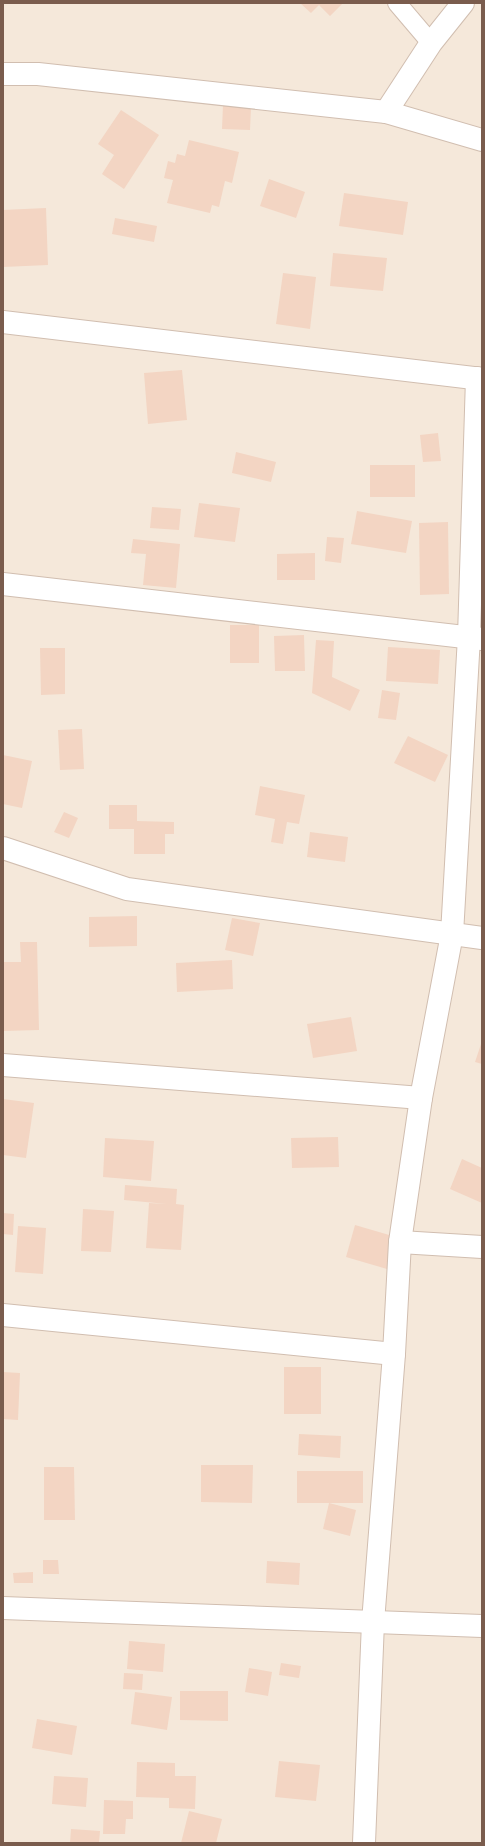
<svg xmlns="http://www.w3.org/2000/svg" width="485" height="1846" viewBox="0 0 485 1846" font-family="'Source Sans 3',sans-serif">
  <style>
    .residential { fill: #f5e8da }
    .building { fill: #f3d5c3 }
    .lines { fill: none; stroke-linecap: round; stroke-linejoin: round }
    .service-casing { stroke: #d1beb0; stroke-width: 20 }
    .minor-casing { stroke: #d1beb0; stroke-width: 24 }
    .service { stroke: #fff; stroke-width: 18 }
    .minor { stroke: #fff; stroke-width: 22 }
  </style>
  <rect width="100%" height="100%" fill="#fdf6ec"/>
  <rect class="residential" x="3" y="3" width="479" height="1840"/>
  <g class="building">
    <polygon points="300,3 343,3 330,16 319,5 311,13"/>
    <polygon points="223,105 251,107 250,130 222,129"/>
    <polygon points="121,110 159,135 124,189 102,174 114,155 98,144"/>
    <polygon points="189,140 239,152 232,183 225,181 219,207 212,205 210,213 167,203 173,180 164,178 168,161 175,163 177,154 185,156"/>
    <polygon points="269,179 305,192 296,218 260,206"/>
    <polygon points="344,193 408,202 403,235 339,226"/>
    <polygon points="46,208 48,265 3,267 3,210"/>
    <polygon points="115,218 157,226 154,242 112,234"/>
    <polygon points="333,253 387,258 383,291 330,286"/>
    <polygon points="283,273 316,277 310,329 276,324"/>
    <polygon points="182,370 187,420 148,424 144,373"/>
    <polygon points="438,433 441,461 423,462 420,435"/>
    <polygon points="236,452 276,462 271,482 232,473"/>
    <rect x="370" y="465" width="45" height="32"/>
    <polygon points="199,503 240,508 235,542 194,537"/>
    <polygon points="152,507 181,509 179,530 150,528"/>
    <polygon points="357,511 412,521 406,553 351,544"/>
    <polygon points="448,522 449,594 420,595 419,523"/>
    <polygon points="327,537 344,538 341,563 325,561"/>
    <polygon points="133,539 180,544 176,588 143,585 146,554 131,553"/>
    <polygon points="315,553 315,580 277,580 277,554"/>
    <rect x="230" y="625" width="29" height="38"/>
    <polygon points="304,635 305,671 275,671 274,636"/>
    <polygon points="316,640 334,641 332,677 360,690 350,711 312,693"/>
    <polygon points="388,647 440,650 438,684 386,681"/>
    <polygon points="40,648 65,648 65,694 41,695"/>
    <polygon points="382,690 400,693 396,720 378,718"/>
    <polygon points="82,729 84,769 60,770 58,730"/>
    <polygon points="408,736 448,755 435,782 394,763"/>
    <polygon points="3,755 32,761 22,808 3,804"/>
    <polygon points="260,786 305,795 299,824 287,822 283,844 271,842 275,819 255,815"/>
    <polygon points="109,805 137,805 137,821 174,822 174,834 165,834 165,854 134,854 134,829 109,829"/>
    <polygon points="64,812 78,818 69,838 54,832"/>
    <polygon points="310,832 348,837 345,862 307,857"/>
    <polygon points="137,916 137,946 89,947 89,917"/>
    <polygon points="232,918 260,923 253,956 225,950"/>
    <polygon points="20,942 37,942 39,1030 3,1031 3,962 21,962"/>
    <polygon points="232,960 233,989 177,992 176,963"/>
    <polygon points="351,1017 357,1051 313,1058 307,1024"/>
    <polygon points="481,1044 482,1044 482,1064 475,1062"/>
    <polygon points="3,1099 34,1103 26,1158 3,1155"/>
    <polygon points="338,1137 339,1167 292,1168 291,1138"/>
    <polygon points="105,1138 154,1141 151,1181 103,1177"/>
    <polygon points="462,1159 482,1168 482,1203 450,1189"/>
    <polygon points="125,1185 177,1189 176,1204 184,1205 181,1250 146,1248 149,1203 167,1204 124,1200"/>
    <polygon points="83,1209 114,1211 111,1252 81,1251"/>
    <polygon points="3,1213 14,1214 13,1235 3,1234"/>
    <polygon points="355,1225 396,1237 387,1269 346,1257"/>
    <polygon points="18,1226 46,1228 43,1274 15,1272"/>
    <rect x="284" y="1367" width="37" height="47"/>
    <polygon points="3,1372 20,1373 18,1420 3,1419"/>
    <polygon points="299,1434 341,1436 340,1458 298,1455"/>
    <polygon points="201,1465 253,1465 252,1503 201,1502"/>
    <polygon points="44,1467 74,1467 75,1520 44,1520"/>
    <rect x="297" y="1471" width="66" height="32"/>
    <polygon points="329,1503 356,1510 350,1536 323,1529"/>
    <polygon points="43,1560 58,1560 59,1574 43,1574"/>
    <polygon points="267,1561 300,1563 299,1585 266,1583"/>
    <polygon points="33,1572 33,1583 14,1583 13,1573"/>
    <polygon points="129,1641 165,1644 163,1672 127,1669"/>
    <polygon points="281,1663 301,1666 299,1678 279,1675"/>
    <polygon points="249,1668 272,1672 268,1696 245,1692"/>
    <polygon points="124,1673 143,1674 142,1690 123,1689"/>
    <polygon points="180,1691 228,1691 228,1721 180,1720"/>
    <polygon points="135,1692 172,1697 167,1730 131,1724"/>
    <polygon points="37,1719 77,1726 72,1755 32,1748"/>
    <polygon points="279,1761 320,1765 316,1801 275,1797"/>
    <polygon points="137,1762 175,1763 175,1776 196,1776 195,1809 169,1808 169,1798 136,1797"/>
    <polygon points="54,1776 88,1778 86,1807 52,1804"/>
    <polygon points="104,1800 133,1801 133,1819 126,1819 125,1834 103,1834"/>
    <polygon points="189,1811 222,1819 216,1843 181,1843"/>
    <polygon points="71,1829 100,1831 99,1843 70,1843"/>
  </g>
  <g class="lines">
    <g class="service-casing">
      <polyline id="service" points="397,3 431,43"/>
    </g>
    <g class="minor-casing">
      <g id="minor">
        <polyline points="3,74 38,74 386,112 482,140"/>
        <polyline points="386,112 431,43 463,3"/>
        <polyline points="3,322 482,379"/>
        <polyline points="3,584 482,639"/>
        <polyline points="3,848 127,889 482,938"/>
        <polyline points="3,1065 421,1098"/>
        <polyline points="400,1242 482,1247"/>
        <polyline points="3,1315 394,1354"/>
        <polyline points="3,1608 482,1626"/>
        <polyline points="364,1843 373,1622 394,1354 400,1242 421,1098 452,934 469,637 477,378"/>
      </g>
    </g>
    <use href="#service" class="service"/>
    <use href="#minor" class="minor"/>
  </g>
  <rect width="485" height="1846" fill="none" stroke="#7a5c4d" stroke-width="8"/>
</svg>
